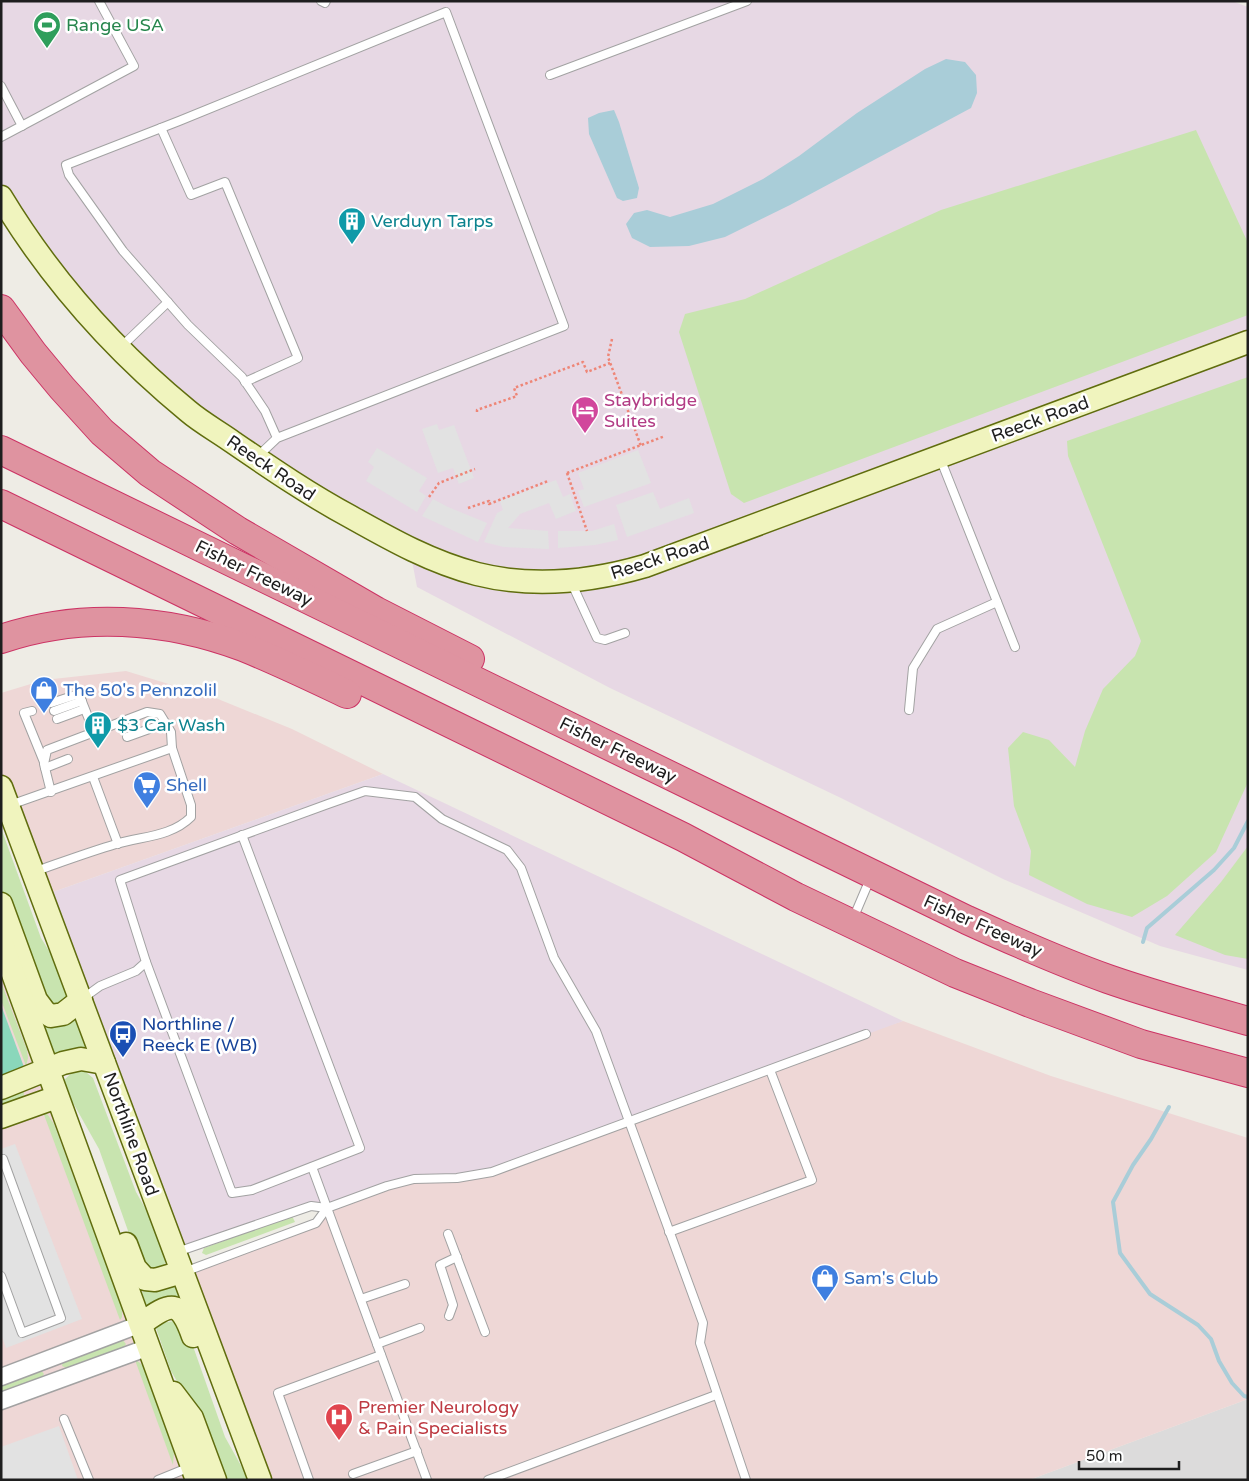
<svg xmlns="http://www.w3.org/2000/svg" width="1249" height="1481" viewBox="0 0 1249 1481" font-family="'Varela Round',sans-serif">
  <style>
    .residential { fill: #dcdbdb }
    .commercial { fill: #eed7d6 }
    .industrial { fill: #e7d8e4 }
    .grass { fill: #c8e4af }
    .pitch { fill: #8ad7bb }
    .parking { fill: #e2e2e2 }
    .water { fill: #a9cdd8 }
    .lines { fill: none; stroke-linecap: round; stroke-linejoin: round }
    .stream { stroke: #a9cdd8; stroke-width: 4 }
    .lane-casing { stroke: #a2a2a2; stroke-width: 10 }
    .street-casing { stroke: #a2a2a2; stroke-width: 19 }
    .secondary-casing { stroke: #606d0e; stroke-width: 25 }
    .highway-casing { stroke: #cc3364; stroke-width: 30 }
    .path { stroke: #ee8677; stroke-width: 2.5; stroke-dasharray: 2.5 2.5; stroke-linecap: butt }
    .lane { stroke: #fff; stroke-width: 8 }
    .street { stroke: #fff; stroke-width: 16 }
    .secondary { stroke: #f0f4be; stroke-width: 22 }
    .highway { stroke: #df93a0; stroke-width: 28 }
    .labels { text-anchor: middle; stroke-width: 5; stroke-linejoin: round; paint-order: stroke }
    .leisure-label { font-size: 18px; fill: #27864d; stroke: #fff; text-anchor: start }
    .culture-label { font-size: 18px; fill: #0d838f; stroke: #fff; text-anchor: start }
    .hotel-label { font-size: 18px; fill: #b23c85; stroke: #fff; text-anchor: start }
    .street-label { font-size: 18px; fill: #1e1e1e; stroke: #fff }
    .shop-label { font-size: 18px; fill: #366cbe; stroke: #fff; text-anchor: start }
    .transit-label { font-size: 18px; fill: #164399; stroke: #fff; text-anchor: start }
    .health-label { font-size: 18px; fill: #be3a42; stroke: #fff; text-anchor: start }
  </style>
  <rect width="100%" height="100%" fill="#eeece5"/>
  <polygon class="residential" points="1248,1399 1248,1480 1029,1480"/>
  <g class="commercial">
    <polygon points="126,671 218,699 292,729 383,774 42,896 1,787 1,693 44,680"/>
    <polygon points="1,941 197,1480 1,1480"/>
    <polygon points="903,1021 1051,1076 1248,1138 1248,1399 1029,1480 260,1480 182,1273 316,1223 327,1208"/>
  </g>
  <g class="industrial">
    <polygon points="1,1 1232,1 1248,7 1248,970 1160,946 1003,879 841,798 610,688 417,587 410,550 154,381 1,197"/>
    <polygon points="383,774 903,1021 492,1172 414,1179 327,1208 311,1206 175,1253 42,896"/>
  </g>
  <g class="grass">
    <polygon points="1196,130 1248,243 1248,315 744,503 731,494 679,332 685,314 745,299 941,210"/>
    <polygon points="1248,377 1248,782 1216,852 1167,896 1132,917 1087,904 1029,875 1031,851 1014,806 1008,748 1023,732 1049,740 1075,767 1085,731 1103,689 1135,656 1141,641 1068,456 1067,441"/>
    <polygon points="1,828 41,938 62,972 69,993 66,1000 53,1006 40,997 1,890"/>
    <polygon points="1248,846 1248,959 1225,955 1175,935 1221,882"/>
    <polygon points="1,982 27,1050 28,1058 26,1066 1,1000"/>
    <polygon points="78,1017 89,1051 56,1059 44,1024 66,1023"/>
    <polygon points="81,1070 87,1073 93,1078 136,1192 158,1231 166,1261 164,1265 159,1269 148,1268 138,1259 99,1149 72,1101 64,1080 74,1071"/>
    <polygon points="22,1091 24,1093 23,1099 1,1108 1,1095"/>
    <polygon points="43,1112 48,1115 54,1124 122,1308 122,1317 120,1320"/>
    <polygon points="292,1216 295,1222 206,1255 202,1253 204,1248"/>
    <polygon points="176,1283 182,1300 147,1307 142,1292"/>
    <path d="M 174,1321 L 182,1325 L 188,1332 L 225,1437 L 249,1480 L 220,1480 L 195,1412 L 171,1371 L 156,1328 C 161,1323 166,1322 174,1321 Z"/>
    <polygon points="122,1339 126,1344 123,1348 69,1369 62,1366 63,1361"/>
    <polygon points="135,1360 139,1362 143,1366 174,1452 173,1465"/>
    <polygon points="40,1369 44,1374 41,1378 1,1393 1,1383"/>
  </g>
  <polygon class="pitch" points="1,1005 24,1067 1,1076"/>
  <g class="parking">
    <polygon points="437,424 439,430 454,425 474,478 459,484 453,468 438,473 422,429"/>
    <polygon points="377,448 427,478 419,491 426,496 417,512 366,481 374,467 368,462"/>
    <polygon points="638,450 651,483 584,507 578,491 584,489 578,473"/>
    <polygon points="556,480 563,497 570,494 576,511 556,519 549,503 520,514 508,528 548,531 549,549 504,547 484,542 497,513 503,510 500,501"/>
    <polygon points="653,492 660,509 689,498 694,513 627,537 616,505"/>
    <polygon points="433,499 448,507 487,523 478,542 422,516"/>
    <polygon points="614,524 618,540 595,545 558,548 558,531 592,531"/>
    <polygon points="15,1144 82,1319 6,1348 1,1334 1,1149"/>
    <polygon points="59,1426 78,1480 1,1480 1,1447"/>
  </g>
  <g class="water">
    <polygon points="946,59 965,62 976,75 977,93 971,108 790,205 725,237 689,246 650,247 632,238 626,224 634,213 647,210 670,217 713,204 763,179 799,156 857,113 925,69"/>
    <polygon points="614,110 619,122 639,188 637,198 623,201 617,198 589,134 588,118 599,113"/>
  </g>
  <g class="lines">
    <g class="stream">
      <polyline points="1143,942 1147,928 1214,870 1234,848 1248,821"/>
      <polyline points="1169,1107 1151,1139 1133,1165 1113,1202 1120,1253 1150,1294 1198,1325 1211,1339 1219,1361 1232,1383 1244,1396 1248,1397"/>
    </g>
    <g class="lane-casing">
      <g id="lane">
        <polyline points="321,1 325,3 326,1"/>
        <polyline points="550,75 747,1"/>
        <polyline points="1,86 22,126"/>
        <polyline points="161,128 191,195 225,182 298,358 245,382"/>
        <polyline points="1,137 134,66 99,1"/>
        <polyline points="121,347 168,302"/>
        <polyline points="257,457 277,438 564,326 446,12 179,121 66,165 69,175 123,251 188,325 242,377 265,411 277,438"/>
        <polyline points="940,458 1015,647"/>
        <polyline points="572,584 597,638 605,640 625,633"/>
        <polyline points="51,703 79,694 94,732"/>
        <polyline points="909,710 913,668 937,629 997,602"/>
        <polyline points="32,711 24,713 44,762"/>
        <polyline points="54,711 82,701"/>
        <polyline points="57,719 84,709"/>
        <polyline points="127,737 166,723"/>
        <polyline points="45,768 68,759"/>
        <polyline points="93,777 118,844"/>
        <polyline points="10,805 172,748"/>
        <path d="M 36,871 C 62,862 89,852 116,844 C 142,836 171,837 191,817 L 191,805 L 172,748 L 171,732 L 160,714 L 147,712 L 47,750 L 44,764 L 51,792"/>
        <polyline points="853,919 870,879"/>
        <polyline points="146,962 232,1193 252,1190 360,1148 242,835"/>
        <polyline points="82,999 100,986 136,971 146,962 120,880 328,804 365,791 415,797 442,819 507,850 521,868 554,958 596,1031 703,1323 700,1343 746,1480"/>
        <polyline points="1,1160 3,1159 61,1318 22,1333 1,1276"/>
        <polyline points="312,1167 427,1480"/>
        <polyline points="327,1208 387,1186 414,1179 457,1178 492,1172 866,1034"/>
        <polyline points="669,1232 812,1180 770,1070"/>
        <polyline points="448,1234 485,1332"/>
        <polyline points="177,1252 311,1206 327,1208 316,1223 184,1272"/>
        <polyline points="361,1299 405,1284"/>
        <polyline points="449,1316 453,1305 440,1265 457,1257"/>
        <polyline points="377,1344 420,1328"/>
        <polyline points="64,1419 89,1480"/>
        <polyline points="353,1474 417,1451"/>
        <polyline points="158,1480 190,1467"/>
        <polyline points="309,1480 278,1393 381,1355"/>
        <polyline points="488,1480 716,1395"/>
      </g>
    </g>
    <g class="street-casing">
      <g id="street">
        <polyline points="1,1377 141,1324"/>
        <polyline points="1,1401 149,1347"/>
      </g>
    </g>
    <g class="secondary-casing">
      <g id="secondary">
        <path d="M 1,197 C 50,278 115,351 188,411 C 202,423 219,432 234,443 C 272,469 310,495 351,517 C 392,540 431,562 477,574 C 533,588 590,582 645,566 L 1248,342"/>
        <polyline points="1,787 260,1480"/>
        <polyline points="1,904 36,1000 45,1012 51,1016 63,1014 81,1000"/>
        <polyline points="1,941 197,1480"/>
        <polyline points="1,1088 63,1063 81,1059 104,1063"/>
        <polyline points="1,1117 57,1097"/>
        <polyline points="126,1244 135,1268 145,1279 155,1280 182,1272"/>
        <path d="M 141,1324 C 171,1302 180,1299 193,1336"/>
        <polyline points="173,1393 192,1418 215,1480"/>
      </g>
    </g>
    <g class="highway-casing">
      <g id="highway">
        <polyline points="1,309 33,353 62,388 102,432 150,473 238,531 376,611 470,659"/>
        <path d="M 1,450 L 967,920 C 1013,941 1060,962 1108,979 C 1154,995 1201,1008 1248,1021"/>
        <polyline points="1,504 683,837 796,897 955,973 1030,1003 1141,1044 1248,1073"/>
        <path d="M 1,639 C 80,612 166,618 243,647 C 278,661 313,678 347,694"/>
      </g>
    </g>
    <g class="path">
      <polyline points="612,339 608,357 641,446"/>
      <polyline points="625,403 649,394"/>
      <polyline points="477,412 477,410 517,396 514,388 583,362 587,372 610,363"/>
      <polyline points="567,473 665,436"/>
      <polyline points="567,473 587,531"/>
      <polyline points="429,497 439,483 475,469"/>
      <polyline points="468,508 489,501 489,504 548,481"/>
    </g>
    <use href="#lane" class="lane"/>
    <use href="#street" class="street"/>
    <use href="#secondary" class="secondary"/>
    <use href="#highway" class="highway"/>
  </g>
  <defs>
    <g id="stadium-pin" transform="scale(1.4375)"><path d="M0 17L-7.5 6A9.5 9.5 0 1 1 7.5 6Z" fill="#2e9e5b" stroke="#fff"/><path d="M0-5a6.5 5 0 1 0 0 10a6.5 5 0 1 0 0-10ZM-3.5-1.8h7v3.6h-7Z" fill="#fff"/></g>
    <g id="building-pin" transform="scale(1.4375)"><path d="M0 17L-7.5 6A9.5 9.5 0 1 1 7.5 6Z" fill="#0f9aa8" stroke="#fff"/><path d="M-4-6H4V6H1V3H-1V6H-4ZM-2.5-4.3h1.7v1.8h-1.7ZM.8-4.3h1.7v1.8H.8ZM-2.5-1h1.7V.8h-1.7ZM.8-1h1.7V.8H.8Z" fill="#fff"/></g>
    <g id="hotel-pin" transform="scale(1.4375)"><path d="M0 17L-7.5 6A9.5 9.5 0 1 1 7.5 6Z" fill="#d1479c" stroke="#fff"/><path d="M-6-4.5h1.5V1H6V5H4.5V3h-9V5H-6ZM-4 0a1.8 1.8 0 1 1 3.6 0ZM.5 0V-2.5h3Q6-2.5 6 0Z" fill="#fff"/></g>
    <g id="shop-pin" transform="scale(1.4375)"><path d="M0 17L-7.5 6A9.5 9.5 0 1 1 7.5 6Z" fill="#3f7fe0" stroke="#fff"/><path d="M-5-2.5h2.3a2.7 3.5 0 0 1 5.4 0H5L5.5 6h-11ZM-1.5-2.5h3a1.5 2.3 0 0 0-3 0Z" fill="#fff"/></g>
    <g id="supermarket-pin" transform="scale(1.4375)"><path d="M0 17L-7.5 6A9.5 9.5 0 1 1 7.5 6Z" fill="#3f7fe0" stroke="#fff"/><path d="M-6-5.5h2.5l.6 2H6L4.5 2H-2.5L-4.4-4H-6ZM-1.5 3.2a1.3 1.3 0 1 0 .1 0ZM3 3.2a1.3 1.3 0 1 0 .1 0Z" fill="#fff"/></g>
    <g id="bus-pin" transform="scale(1.4375)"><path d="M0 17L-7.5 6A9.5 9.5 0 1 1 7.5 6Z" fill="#1a4fb4" stroke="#fff"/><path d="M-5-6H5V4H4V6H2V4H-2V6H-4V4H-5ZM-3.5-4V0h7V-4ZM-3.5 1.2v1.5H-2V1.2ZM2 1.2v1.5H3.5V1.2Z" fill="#fff"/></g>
    <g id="hospital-pin" transform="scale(1.4375)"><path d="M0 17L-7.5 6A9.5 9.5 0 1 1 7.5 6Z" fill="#e0444e" stroke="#fff"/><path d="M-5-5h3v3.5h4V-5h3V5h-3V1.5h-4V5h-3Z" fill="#fff"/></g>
  </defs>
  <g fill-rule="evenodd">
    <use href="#stadium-pin" x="47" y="25"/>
    <use href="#building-pin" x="352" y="221"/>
    <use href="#hotel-pin" x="585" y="410"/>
    <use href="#shop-pin" x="44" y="690"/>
    <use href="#building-pin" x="98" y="725"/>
    <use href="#supermarket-pin" x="147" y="785"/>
    <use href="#bus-pin" x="123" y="1034"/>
    <use href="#shop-pin" x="825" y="1278"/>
    <use href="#hospital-pin" x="339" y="1417"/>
  </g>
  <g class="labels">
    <g class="leisure-label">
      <text x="66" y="31">Range USA</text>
    </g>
    <g class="culture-label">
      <text x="371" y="227">Verduyn Tarps</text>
      <text x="117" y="731">$3 Car Wash</text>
    </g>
    <g class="hotel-label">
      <text x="604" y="406">Staybridge<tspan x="604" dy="21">Suites</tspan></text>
    </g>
    <g class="street-label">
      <text transform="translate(1040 419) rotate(-20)" y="6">Reeck Road</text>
      <text transform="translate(271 468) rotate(34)" y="6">Reeck Road</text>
      <text transform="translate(660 558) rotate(-18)" y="6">Reeck Road</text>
      <text transform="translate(254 573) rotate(26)" y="6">Fisher Freeway</text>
      <text transform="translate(618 750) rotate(26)" y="6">Fisher Freeway</text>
      <text transform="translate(983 926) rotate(24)" y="6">Fisher Freeway</text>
      <text transform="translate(131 1134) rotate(70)" y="6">Northline Road</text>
    </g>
    <g class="shop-label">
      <text x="63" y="696">The 50's Pennzolil</text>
      <text x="166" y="791">Shell</text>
      <text x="844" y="1284">Sam's Club</text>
    </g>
    <g class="transit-label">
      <text x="142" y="1030">Northline /<tspan x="142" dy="21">Reeck E (WB)</tspan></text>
    </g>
    <g class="health-label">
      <text x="358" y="1413">Premier Neurology<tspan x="358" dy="21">&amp; Pain Specialists</tspan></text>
    </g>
  </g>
  <rect width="1249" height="1481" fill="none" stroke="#1e1e1e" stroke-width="5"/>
  <path d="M1079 1461v8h100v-8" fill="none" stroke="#1e1e1e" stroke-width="2.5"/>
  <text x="1086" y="1461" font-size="15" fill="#1e1e1e" stroke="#ffffff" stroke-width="4" paint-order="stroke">50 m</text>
</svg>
